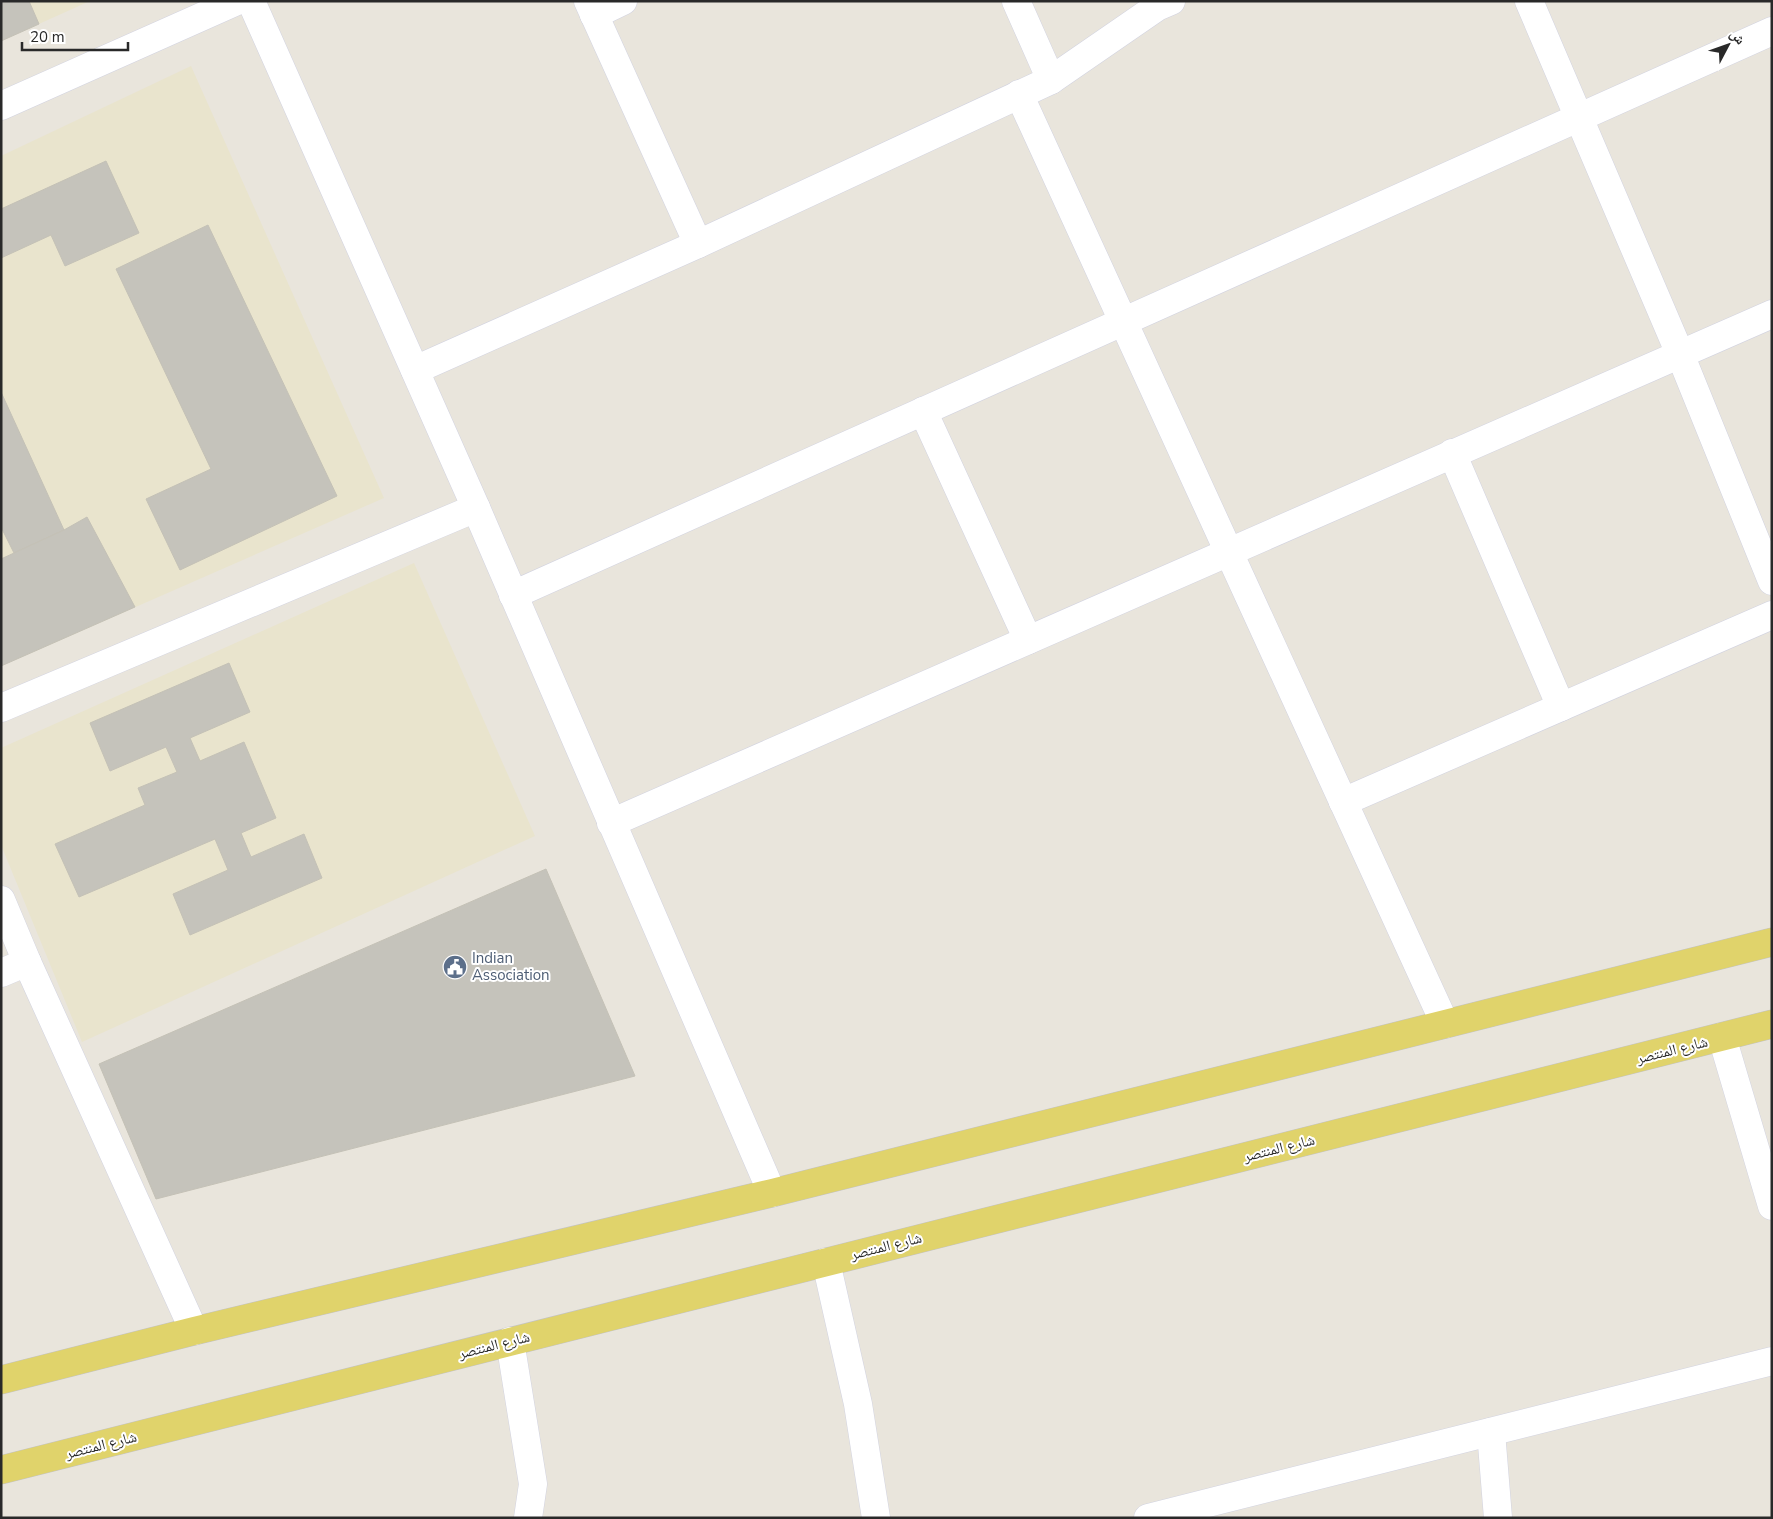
<svg xmlns="http://www.w3.org/2000/svg" width="1773" height="1519" viewBox="0 0 1773 1519" font-family="'Nunito Sans','Noto Naskh Arabic',sans-serif">
  <style>
    .education { fill: #e9e4cd }
    .building { fill: #c5c3bb; stroke: #c4c1b6 }
    .lines { fill: none; stroke-linecap: round; stroke-linejoin: round }
    .minor-casing { stroke: #d2d3e0; stroke-width: 29 }
    .major-casing { stroke: #c3c3c3; stroke-width: 29 }
    .minor { stroke: #fff; stroke-width: 28 }
    .major { stroke: #e0d36b; stroke-width: 28 }
    .labels { text-anchor: middle; stroke-width: 4; stroke-linejoin: round; paint-order: stroke }
    .service-label { font-size: 15px; fill: #4e5e75; stroke: #fff; text-anchor: start }
    .street-label { font-size: 15px; fill: #292929; stroke: #fff }
  </style>
  <rect width="100%" height="100%" fill="#e9e5dc"/>
  <g class="education">
    <polygon points="1,1 90,1 1,41"/>
    <polygon points="191,66 384,498 1,666 1,156"/>
    <polygon points="414,563 535,836 82,1042 1,845 1,748"/>
  </g>
  <g class="building">
    <polygon points="1,1 29,1 39,24 1,41"/>
    <polygon points="106,161 139,233 65,266 51,235 1,258 1,209"/>
    <polygon points="208,225 337,496 180,570 146,499 211,469 116,269"/>
    <polygon points="1,392 64,530 14,553 1,527"/>
    <polygon points="87,517 135,607 1,666 1,559 64,530"/>
    <polygon points="229,663 250,712 190,738 200,761 244,742 276,818 241,833 251,857 304,834 322,878 190,935 173,894 228,870 215,839 79,897 55,844 145,805 138,788 177,772 166,747 110,771 90,723"/>
    <polygon points="546,869 635,1076 156,1199 99,1064"/>
  </g>
  <g class="lines">
    <g class="minor-casing">
      <g id="minor">
        <polyline points="251,1 476,508 772,1193"/>
        <polyline points="588,1 698,244"/>
        <polyline points="1016,1 1051,80"/>
        <polyline points="1529,1 1680,354 1772,581"/>
        <polyline points="594,15 623,1"/>
        <polyline points="1019,94 1445,1024"/>
        <polyline points="1,106 237,1"/>
        <polyline points="415,370 698,244 1051,80 1157,7 1171,1"/>
        <polyline points="923,411 1028,640"/>
        <polyline points="1452,453 1561,707"/>
        <polyline points="513,595 1772,31"/>
        <polyline points="1,708 476,508"/>
        <polyline points="1343,802 1772,615"/>
        <polyline points="611,823 1772,314"/>
        <polyline points="1,900 27,962 194,1331"/>
        <polyline points="1,973 27,962"/>
        <polyline points="1722,1037 1772,1206"/>
        <polyline points="826,1262 858,1404 876,1518"/>
        <polyline points="510,1341 533,1484 528,1518"/>
        <polyline points="1491,1432 1498,1518"/>
        <polyline points="1148,1518 1772,1361"/>
      </g>
    </g>
    <g class="major-casing">
      <g id="major">
        <polyline points="1,1380 194,1331 772,1193 1772,942"/>
        <polyline points="1,1470 1772,1024"/>
      </g>
    </g>
    <use href="#minor" class="minor"/>
    <use href="#major" class="major"/>
  </g>
  <defs>
    <g id="civic-disc" transform="scale(1.25)"><circle r="9.5" fill="#5c6f8a" stroke="#fff"/><path d="M-.6-6.5H3V-4.5H.6V-3L4-1V1h2V6H-6V1h2V-1L-.6-3ZM-1.2 2.5V6h2.4V2.5Z" fill="#fff"/></g>
  </defs>
  <g fill-rule="evenodd">
    <use href="#civic-disc" x="455" y="967"/>
  </g>
  <g class="labels">
    <g class="service-label">
      <text x="472" y="963">Indian<tspan x="472" dy="17">Association</tspan></text>
    </g>
    <g class="street-label">
      <text transform="translate(1672 1050) rotate(-14)" y="5">شارع المنتصر</text>
      <text transform="translate(1279 1148) rotate(-14)" y="5">شارع المنتصر</text>
      <text transform="translate(886 1246) rotate(-14)" y="5">شارع المنتصر</text>
      <text transform="translate(494 1345) rotate(-14)" y="5">شارع المنتصر</text>
      <text transform="translate(101 1445) rotate(-14)" y="5">شارع المنتصر</text>
    </g>
  </g>
  <rect width="1773" height="1519" fill="none" stroke="#292929" stroke-width="5"/>
  <g transform="translate(1728 45) rotate(49)" stroke="#ffffff" stroke-width="4" paint-order="stroke">
  <path d="M0-4L9 19L0 12L-9 19Z" fill="#292929"/>
  <text y="-8" font-size="14" font-weight="bold" text-anchor="middle" fill="#292929">ش</text>
  </g>
  <path d="M22 42v8h106v-8" fill="none" stroke="#292929" stroke-width="2.5"/>
  <text x="30" y="42" font-size="15" fill="#292929" stroke="#ffffff" stroke-width="4" paint-order="stroke">20 m</text>
</svg>
